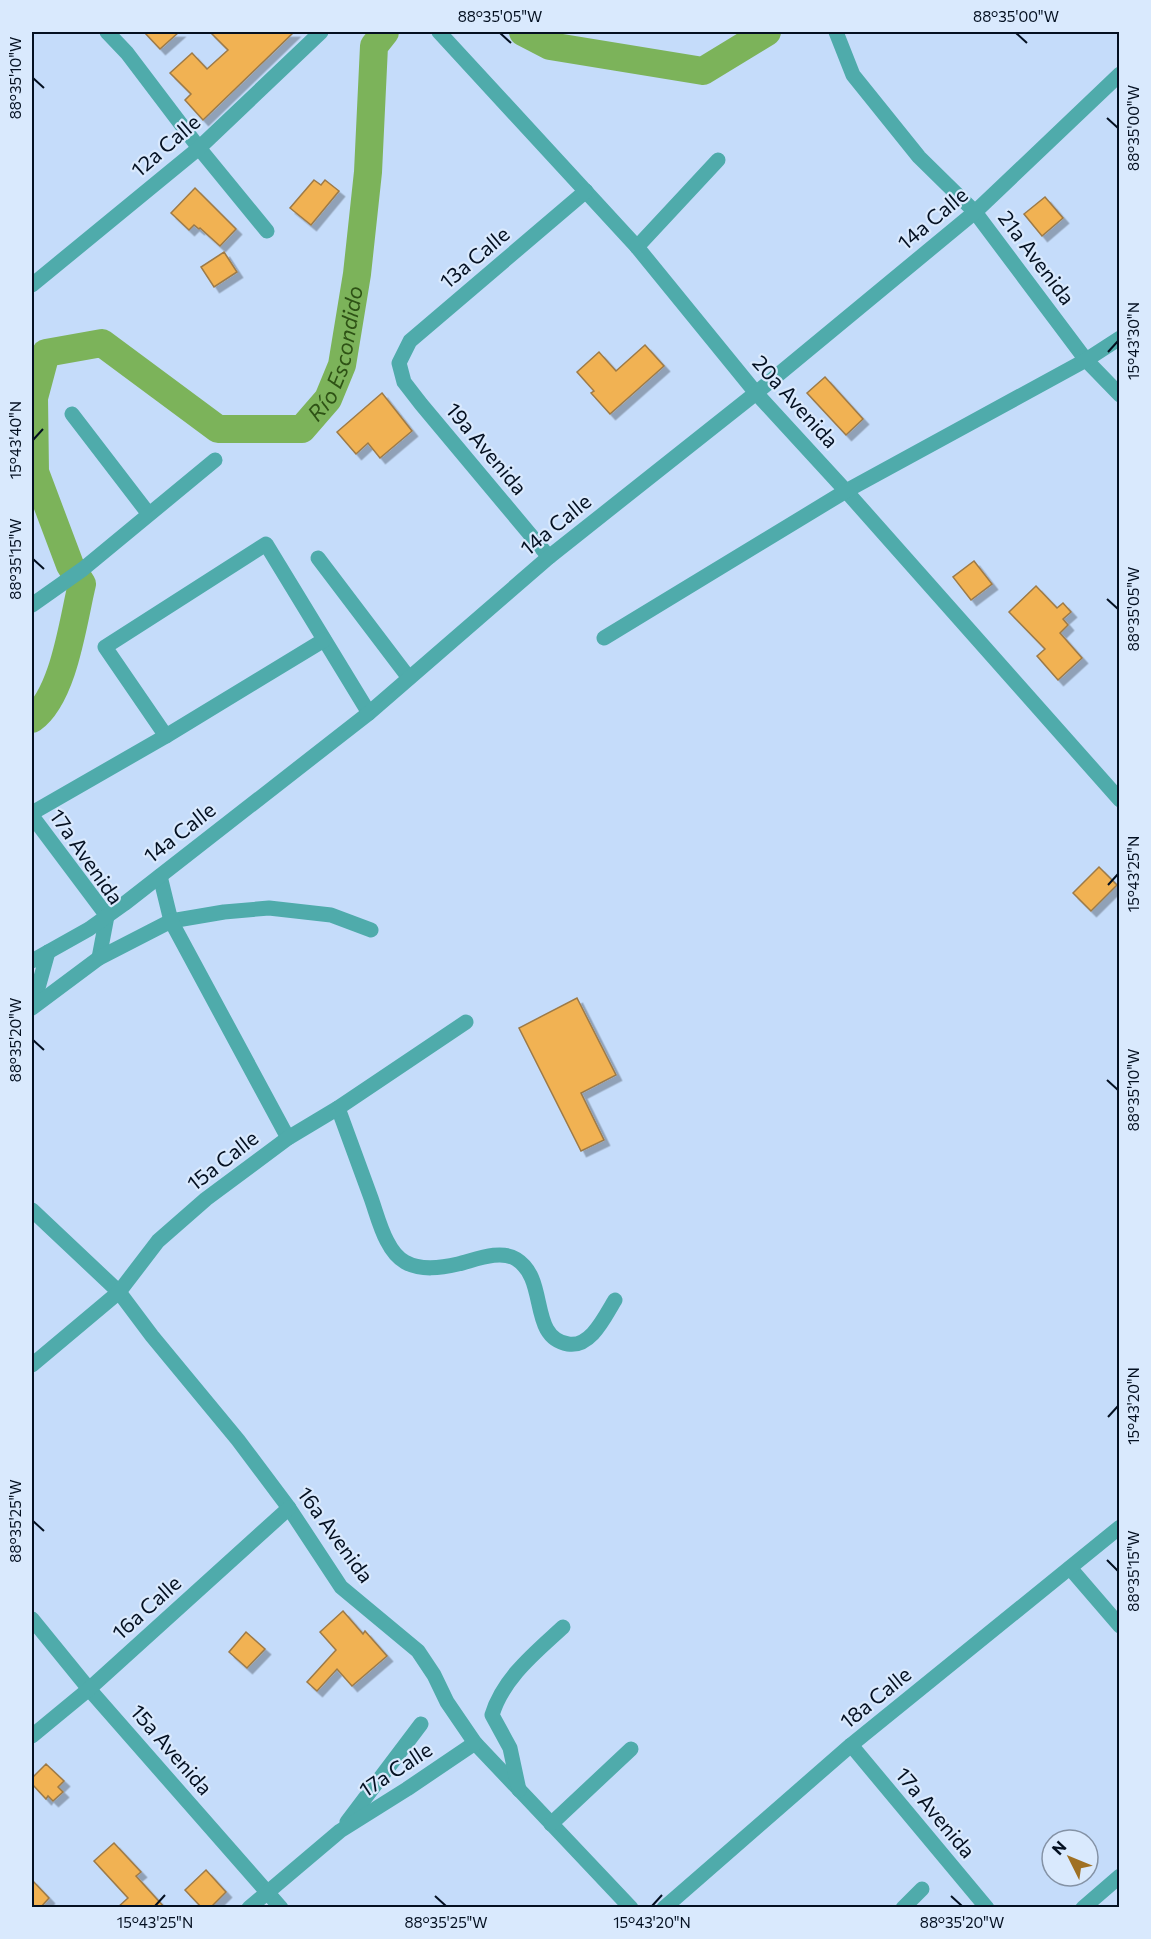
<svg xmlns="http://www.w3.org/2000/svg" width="1151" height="1939" viewBox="0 0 1151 1939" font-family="Commissioner,sans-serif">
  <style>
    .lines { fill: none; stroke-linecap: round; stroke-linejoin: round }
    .river { stroke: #7cb35a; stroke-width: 28 }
    .building { fill: #f1b252; stroke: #9d7a47; stroke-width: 1.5; filter: url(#shadow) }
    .minor { stroke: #4fabab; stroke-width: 15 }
    .ticks { fill: none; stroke: #041021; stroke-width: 2 }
    .labels { text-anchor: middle; stroke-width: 4.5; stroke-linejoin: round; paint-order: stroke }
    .street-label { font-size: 21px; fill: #041021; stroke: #d9e9fd }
    .water-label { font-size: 22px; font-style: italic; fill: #2e5215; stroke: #d9e9fd }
    .neatline { fill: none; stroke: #041021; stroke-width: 2 }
    .ticks-label { font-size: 15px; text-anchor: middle; fill: #041021 }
  </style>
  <defs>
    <filter id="shadow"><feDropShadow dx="5.5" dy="5.5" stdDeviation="0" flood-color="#0004"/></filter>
  </defs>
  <rect width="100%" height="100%" fill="#c5dcfa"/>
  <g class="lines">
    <g class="river">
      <polyline points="523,32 550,46 703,71 767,32"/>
      <path id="s1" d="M 32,719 C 64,696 73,621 82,584 L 70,565 L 35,472 L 34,398 L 46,353 L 102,343 L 218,429 L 302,429 L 328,399 L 342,365 L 357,274 L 368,172 L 374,46 L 385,32"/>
    </g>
  </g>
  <g class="building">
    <polygon points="144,32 179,32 160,49"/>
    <polygon points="210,32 294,32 203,120 185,100 191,94 170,73 192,53 207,69 228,50"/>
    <polygon points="314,180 321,185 325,180 339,191 311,225 290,208"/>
    <polygon points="195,188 236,229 220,246 200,228 199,229 194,225 189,230 171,213"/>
    <polygon points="1045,197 1063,218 1042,236 1024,214"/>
    <polygon points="224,252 237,272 214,287 201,267"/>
    <polygon points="645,345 664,366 610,414 591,393 594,391 577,372 599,352 616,371"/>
    <polygon points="825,377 863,419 846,435 807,393"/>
    <polygon points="382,393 412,431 380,458 368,443 356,454 337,432"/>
    <polygon points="974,561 992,584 971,600 953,577"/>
    <polygon points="1036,586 1057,608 1063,603 1071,612 1063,619 1068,625 1060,633 1082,658 1058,680 1037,656 1045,649 1009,612"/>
    <polygon points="1099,867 1117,885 1091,911 1073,893"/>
    <polygon points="577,998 616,1075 581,1093 604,1140 581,1151 519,1028"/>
    <polygon points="343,1611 363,1634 365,1631 387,1656 352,1686 337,1669 317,1691 307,1682 336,1650 320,1632"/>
    <polygon points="246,1632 265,1649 247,1668 229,1652"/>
    <polygon points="46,1764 64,1781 58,1787 63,1792 53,1801 48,1796 46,1799 32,1784 32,1778"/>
    <polygon points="114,1843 141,1872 136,1876 165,1908 117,1908 128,1898 94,1861"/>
    <polygon points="206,1870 226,1892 210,1908 202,1908 185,1890"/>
    <polygon points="32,1880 49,1898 40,1908 35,1908 32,1904"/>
  </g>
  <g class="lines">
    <g class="minor">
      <polyline points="107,32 127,53 199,148 267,231"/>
      <polyline points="439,32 637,247 756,393 846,491 1120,800"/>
      <polyline points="836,32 853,75 919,157 975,212 1086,360 1120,395"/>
      <polyline points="637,247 718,160"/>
      <polyline points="32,285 199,148 321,32"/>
      <polyline points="72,414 148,513"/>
      <polyline points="549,557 421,404 404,382 399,363 410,341 586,191"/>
      <polyline points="318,558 409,678"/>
      <polyline points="32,605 83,569 215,460"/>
      <polyline points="604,638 846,491 1086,360 1120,338"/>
      <polyline points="166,736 105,647 266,544 369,713"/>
      <polyline points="32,813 166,736 324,640"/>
      <polyline points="32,816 107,916 99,958"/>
      <polyline points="160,876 171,921 224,912 269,908 331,915 371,930"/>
      <polyline points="32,961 89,929 124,904 369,713 549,557 756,393 975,212 1120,74"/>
      <polyline points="33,1006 48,952"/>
      <polyline points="32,1008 99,958 171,921 288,1138"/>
      <path d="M 338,1108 C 349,1138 360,1168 371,1198 C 376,1212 380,1228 387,1241 C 391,1249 398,1258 405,1262 C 421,1271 441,1268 458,1264 C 475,1260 500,1249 516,1259 C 549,1279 528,1337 568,1344 C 591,1348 605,1316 615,1300"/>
      <polyline points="32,1210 119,1292 152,1336 238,1440 289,1508 341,1587 418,1651 434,1675 447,1702 475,1743 631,1908"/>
      <polyline points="32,1365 119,1292 158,1241 206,1199 288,1138 338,1108 466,1022"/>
      <polyline points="1070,1568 1120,1626"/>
      <polyline points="32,1619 89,1689 281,1908"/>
      <polyline points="32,1736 89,1689 289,1508"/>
      <polyline points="851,1745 987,1908"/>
      <path d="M 519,1790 L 510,1748 L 492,1715 C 503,1678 536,1652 563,1627"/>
      <polyline points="347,1822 421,1724"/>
      <polyline points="551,1824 631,1749"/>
      <polyline points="249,1908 340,1831 407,1789 475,1743"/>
      <polyline points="664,1908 851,1745 1120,1527"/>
      <polyline points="903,1908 922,1889"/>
      <polyline points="1083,1908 1120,1876"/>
    </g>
  </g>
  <path class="ticks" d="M 500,33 L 511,43M 1016,33 L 1027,43M 33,78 L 44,88M 1107,118 L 1118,128M 1108,352 L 1118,341M 33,440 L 43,429M 33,559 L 44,569M 1107,599 L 1118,609M 1108,885 L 1118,874M 33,1040 L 44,1050M 1107,1080 L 1118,1090M 1108,1417 L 1118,1406M 33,1521 L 44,1531M 1107,1560 L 1118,1571M 435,1896 L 446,1906M 951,1896 L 962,1906M 155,1906 L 165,1895M 652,1906 L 662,1895"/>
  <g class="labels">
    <g class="street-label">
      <text transform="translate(166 146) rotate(-41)" y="7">12a Calle</text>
      <text transform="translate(933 219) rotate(-40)" y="7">14a Calle</text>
      <text transform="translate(475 258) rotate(-40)" y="7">13a Calle</text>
      <text transform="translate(1036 258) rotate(53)" y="7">21a Avenida</text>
      <text transform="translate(795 402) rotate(48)" y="7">20a Avenida</text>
      <text transform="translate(486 449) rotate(50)" y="7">19a Avenida</text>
      <text transform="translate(556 525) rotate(-39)" y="7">14a Calle</text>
      <text transform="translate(180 833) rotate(-38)" y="7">14a Calle</text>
      <text transform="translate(86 857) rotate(55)" y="7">17a Avenida</text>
      <text transform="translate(223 1161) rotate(-38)" y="7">15a Calle</text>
      <text transform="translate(335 1535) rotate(54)" y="7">16a Avenida</text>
      <text transform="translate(147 1608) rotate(-42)" y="7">16a Calle</text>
      <text transform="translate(876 1698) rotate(-39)" y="7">18a Calle</text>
      <text transform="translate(171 1750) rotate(49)" y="7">15a Avenida</text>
      <text transform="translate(396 1770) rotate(-33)" y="7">17a Calle</text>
      <text transform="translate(935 1813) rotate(50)" y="7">17a Avenida</text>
    </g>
    <g class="water-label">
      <text dy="8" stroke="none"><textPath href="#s1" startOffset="760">Río Escondido</textPath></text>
    </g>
  </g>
  <rect width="1151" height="1939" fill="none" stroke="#d9e9fd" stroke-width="66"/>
  <g transform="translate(1070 1858) rotate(313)"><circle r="28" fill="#d9e9fd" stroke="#8492a5" stroke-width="1.5"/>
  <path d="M0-4.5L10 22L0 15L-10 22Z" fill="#9f7023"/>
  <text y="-9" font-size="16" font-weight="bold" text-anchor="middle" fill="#041021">N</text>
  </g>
  <rect x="33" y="33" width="1085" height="1873" class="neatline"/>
  <g class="ticks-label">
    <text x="500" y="22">88°35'05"W</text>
    <text x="1016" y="22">88°35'00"W</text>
    <text transform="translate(16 78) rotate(-90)" y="5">88°35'10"W</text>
    <text transform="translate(1134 128) rotate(-90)" y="5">88°35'00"W</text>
    <text transform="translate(1134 341) rotate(-90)" y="5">15°43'30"N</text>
    <text transform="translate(16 440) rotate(-90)" y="5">15°43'40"N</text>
    <text transform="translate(16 559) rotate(-90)" y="5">88°35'15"W</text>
    <text transform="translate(1134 609) rotate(-90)" y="5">88°35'05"W</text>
    <text transform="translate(1134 874) rotate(-90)" y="5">15°43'25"N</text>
    <text transform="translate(16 1040) rotate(-90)" y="5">88°35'20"W</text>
    <text transform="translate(1134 1090) rotate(-90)" y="5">88°35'10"W</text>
    <text transform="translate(1134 1406) rotate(-90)" y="5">15°43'20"N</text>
    <text transform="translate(16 1521) rotate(-90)" y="5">88°35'25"W</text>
    <text transform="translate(1134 1571) rotate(-90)" y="5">88°35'15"W</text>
    <text x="155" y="1928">15°43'25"N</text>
    <text x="446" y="1928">88°35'25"W</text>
    <text x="652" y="1928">15°43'20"N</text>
    <text x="962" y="1928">88°35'20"W</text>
  </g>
</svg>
